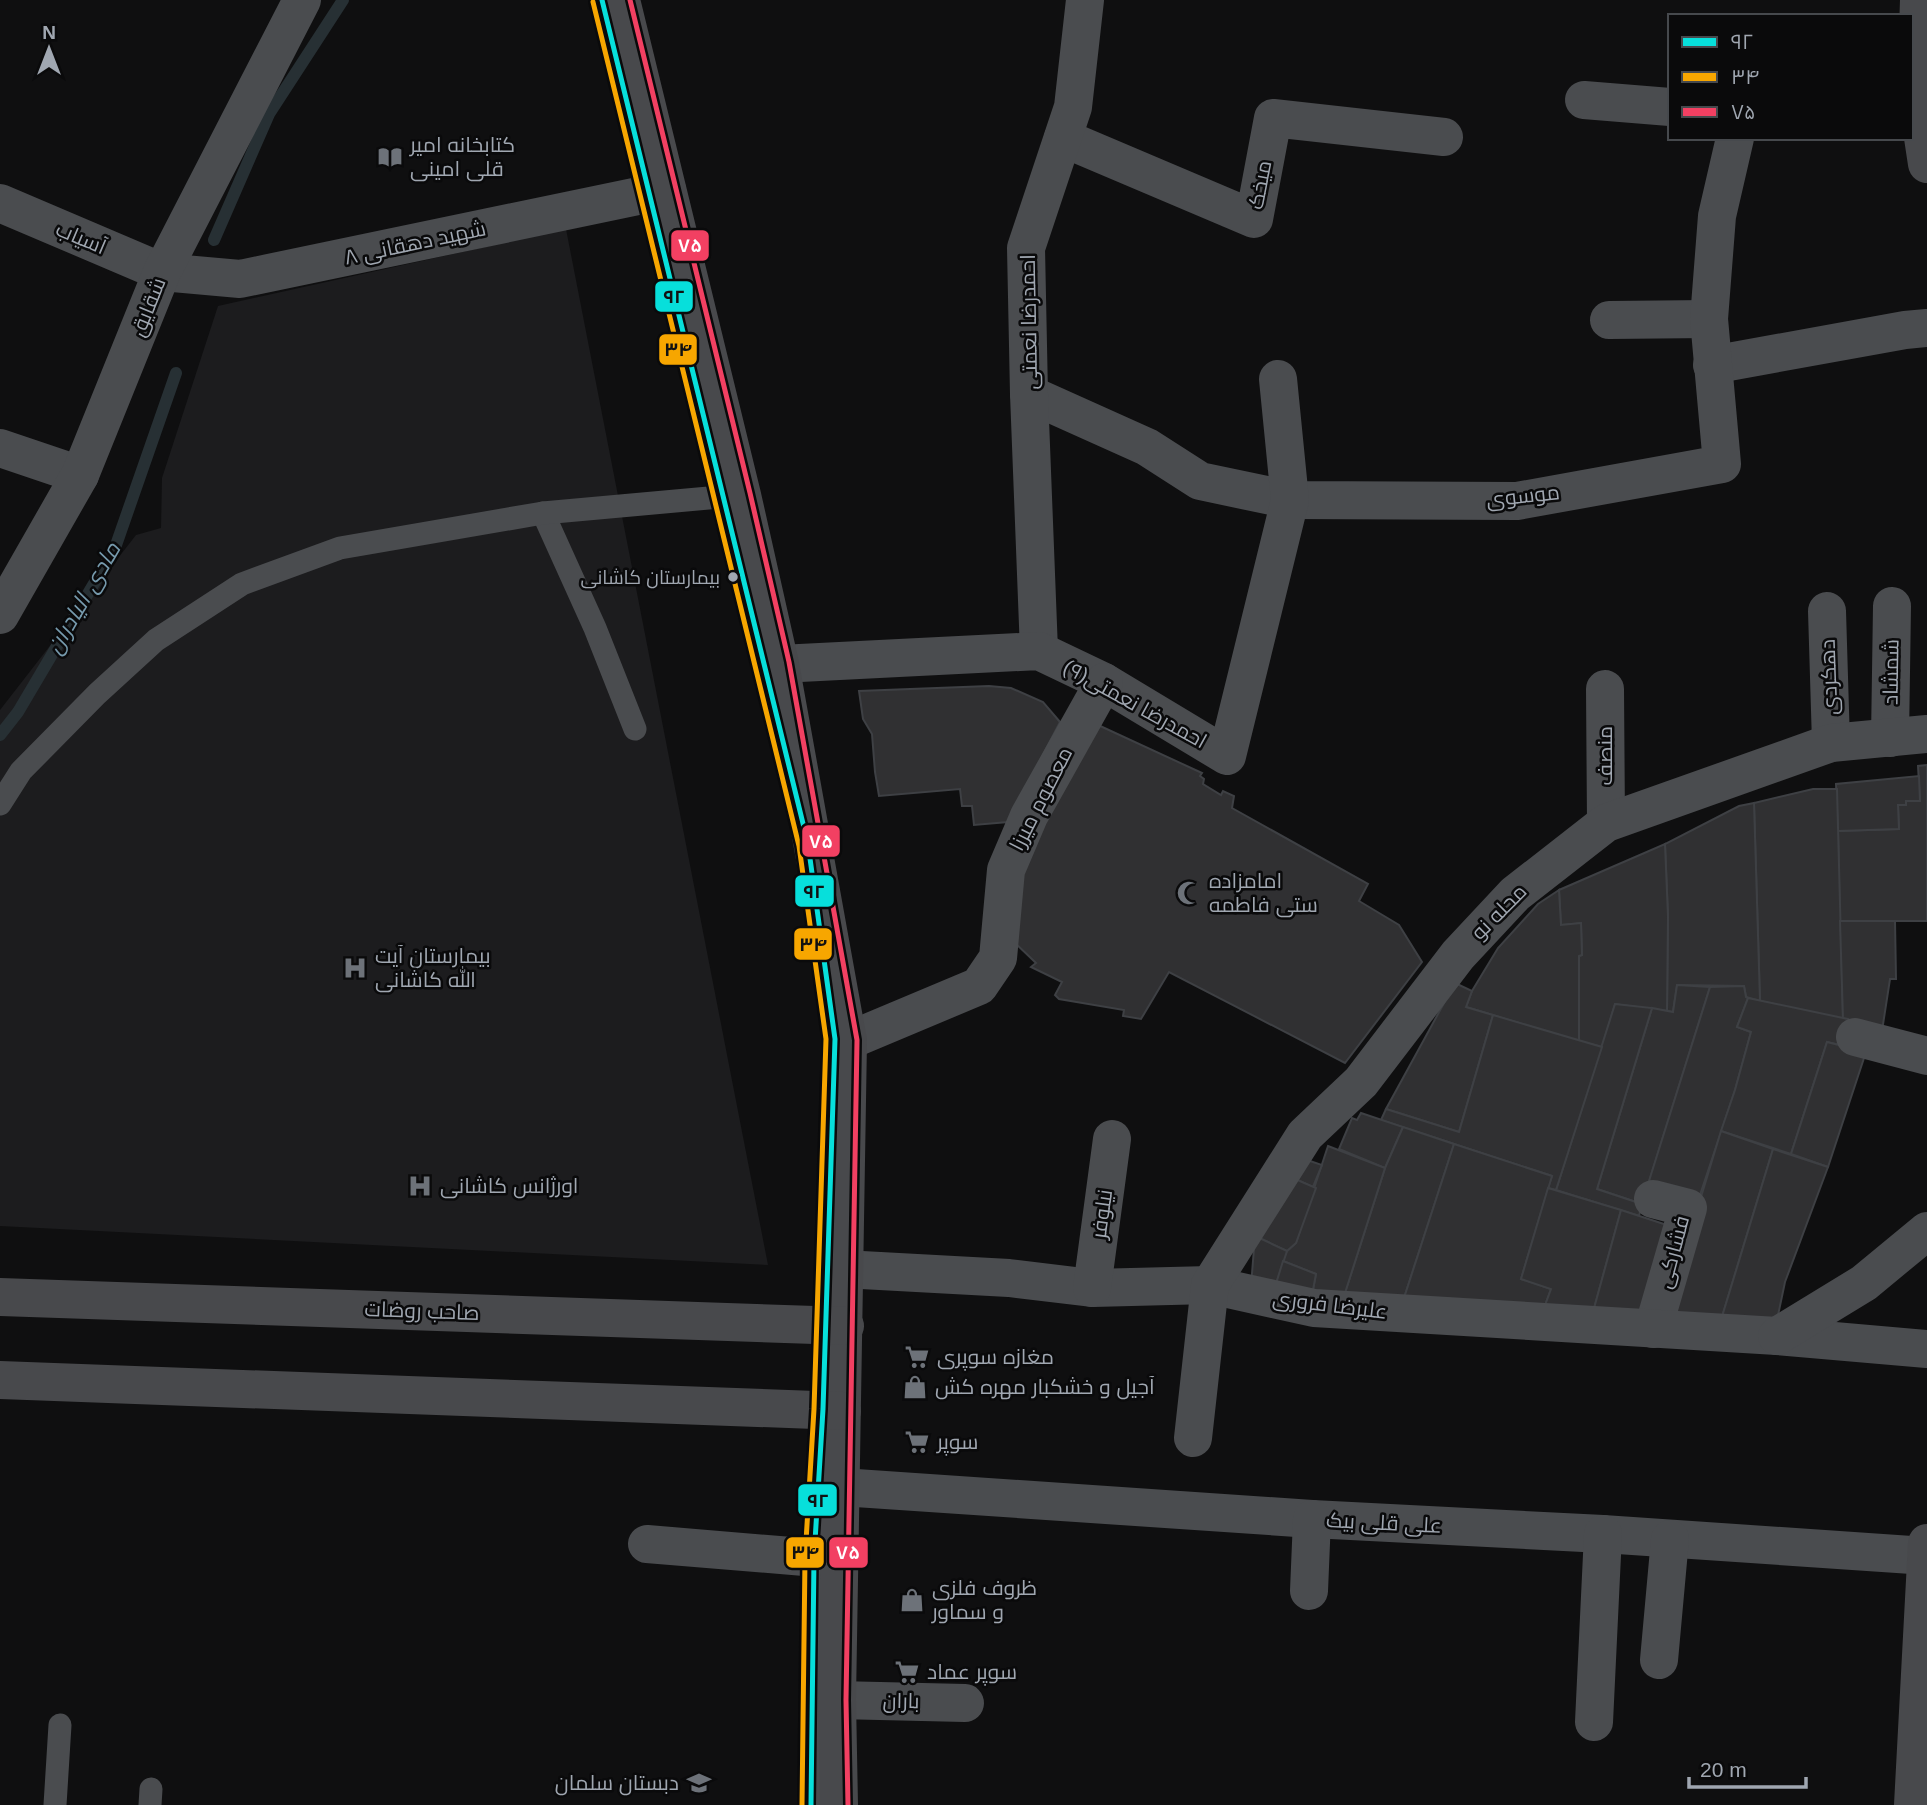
<svg xmlns="http://www.w3.org/2000/svg" width="1927" height="1805" viewBox="0 0 1927 1805" font-family="Arial,Cairo,sans-serif">
  <style>
    .built { fill: #1c1c1e }
    .lines { fill: none; stroke-linecap: round; stroke-linejoin: round }
    .stream { stroke: #273034; stroke-width: 12 }
    .building { fill: #303032; stroke: #3e4044; stroke-width: 2 }
    .lane { stroke: #4a4c4f; stroke-width: 23 }
    .street { stroke: #4a4c4f; stroke-width: 38 }
    .secondary { stroke: #48494c; stroke-width: 38 }
    .bus-1-casing { stroke: #0a0a0b; stroke-width: 10 }
    .bus-2-casing { stroke: #0a0a0b; stroke-width: 10 }
    .bus-3-casing { stroke: #0a0a0b; stroke-width: 10 }
    .bus-1 { stroke: #07dfdb; stroke-width: 5 }
    .bus-2 { stroke: #f7a600; stroke-width: 5 }
    .bus-3 { stroke: #f24062; stroke-width: 5 }
    .bus-dot { fill: #a0a7b1; stroke: #0a0a0b; stroke-width: 2.5 }
    .labels { text-anchor: middle; stroke-width: 5; stroke-linejoin: round; paint-order: stroke }
    .bus-label { font-size: 19px; fill: #a0a7b1; stroke: #0a0a0b; text-anchor: end }
    .poi-label { font-size: 21px; fill: #a0a7b1; stroke: #0a0a0b; text-anchor: start }
    .street-label { font-size: 21px; fill: #a0a7b1; stroke: #0a0a0b }
    .water-label { font-size: 23px; font-style: italic; fill: #769aad; stroke: #0a0a0b }
    .line-badge { stroke: #0a0a0b; stroke-width: 2.5 }
    .badge-label { font-size: 19px; text-anchor: middle; font-weight: bold; fill: #fff }
    .pale-badge-label { font-size: 19px; text-anchor: middle; font-weight: bold; fill: #111 }
  </style>
  <rect width="100%" height="100%" fill="#0f0f10"/>
  <polygon class="built" points="566,229 768,1265 0,1226 0,710 136,535 161,528 162,478 218,306"/>
  <g class="lines">
    <g class="stream">
      <polyline points="214,240 269,114 343,0"/>
      <polyline points="0,735 18,712 115,548 176,373"/>
    </g>
  </g>
  <g class="building">
    <polygon points="989,686 1011,688 1043,702 1060,722 1008,822 974,825 972,806 962,806 960,789 879,796 875,772 872,734 863,719 859,691"/>
    <polygon points="1098,725 1202,773 1200,776 1204,779 1203,784 1221,795 1223,791 1234,796 1232,808 1368,884 1359,901 1399,925 1422,962 1345,1063 1169,972 1141,1019 1123,1016 1124,1010 1059,999 1055,995 1062,982 1031,967 1036,963 1014,942 1014,865"/>
    <polygon points="1927,765 1927,921 1840,921 1838,831 1899,829 1898,805 1906,805 1906,801 1920,801 1918,766"/>
    <polygon points="1919,776 1920,801 1906,801 1906,805 1898,805 1899,829 1838,831 1836,784"/>
    <polygon points="1813,789 1837,789 1843,1019 1760,1001 1754,803"/>
    <polygon points="1754,803 1760,1001 1746,997 1744,986 1677,985 1673,1012 1667,1011 1668,916 1665,844 1739,806"/>
    <polygon points="1665,844 1668,916 1667,1011 1615,1004 1602,1047 1579,1041 1579,956 1582,955 1581,923 1561,925 1559,890"/>
    <polygon points="1559,890 1561,925 1581,923 1582,955 1579,956 1579,1041 1466,1007 1472,991 1498,948 1538,904"/>
    <polygon points="1840,921 1895,921 1896,979 1890,979 1882,1031 1843,1019"/>
    <polygon points="1455,983 1472,991 1466,1007 1493,1015 1459,1132 1386,1109"/>
    <polygon points="1677,985 1710,987 1642,1204 1597,1189 1652,1008 1673,1012"/>
    <polygon points="1744,986 1746,997 1748,998 1737,1027 1751,1032 1735,1090 1699,1198 1649,1181 1710,987"/>
    <polygon points="1748,998 1848,1019 1840,1045 1827,1042 1791,1154 1721,1131 1735,1090 1751,1032 1737,1027"/>
    <polygon points="1615,1004 1652,1008 1597,1189 1642,1204 1639,1216 1556,1190"/>
    <polygon points="1493,1015 1602,1047 1556,1190 1548,1188 1552,1176 1381,1120 1386,1109 1459,1132"/>
    <polygon points="1827,1042 1866,1052 1828,1167 1791,1154"/>
    <polygon points="1361,1113 1403,1127 1385,1168 1339,1149 1352,1118 1357,1120"/>
    <polygon points="1403,1127 1454,1144 1404,1298 1345,1293 1385,1168"/>
    <polygon points="1721,1131 1773,1149 1721,1320 1664,1319"/>
    <polygon points="1454,1144 1552,1176 1521,1279 1551,1289 1544,1308 1404,1298"/>
    <polygon points="1328,1146 1385,1168 1345,1293 1313,1290 1316,1274 1283,1261 1287,1251 1296,1243"/>
    <polygon points="1773,1149 1828,1167 1785,1282 1776,1325 1721,1320"/>
    <polygon points="1307,1160 1322,1165 1313,1187 1295,1179"/>
    <polygon points="1295,1179 1316,1188 1296,1243 1287,1251 1255,1236"/>
    <polygon points="1548,1188 1621,1210 1593,1312 1544,1308 1551,1289 1521,1279"/>
    <polygon points="1621,1210 1673,1227 1649,1305 1634,1315 1593,1312"/>
    <polygon points="1255,1236 1287,1251 1275,1287 1251,1286"/>
    <polygon points="1283,1261 1316,1274 1313,1290 1275,1287"/>
  </g>
  <g class="lines">
    <g class="lane">
      <polyline points="543,513 595,628 635,729"/>
      <polyline points="0,804 21,771 97,694 156,640 242,584 340,548 543,513 742,495"/>
      <polyline points="55,1805 60,1725"/>
      <polyline points="150,1805 151,1789"/>
      <polyline points="811,1805 814,1558 823,1401"/>
    </g>
    <g class="street">
      <polyline points="1584,100 1670,107"/>
      <polyline points="1063,138 1254,219 1273,118 1444,137"/>
      <polyline points="0,203 162,272 240,279 667,190"/>
      <polyline points="1609,320 1709,319"/>
      <polyline points="1712,365 1905,330 1927,328"/>
      <polyline points="1029,394 1147,447 1200,481 1290,500 1517,501 1722,464 1709,319 1717,216 1735,138"/>
      <polyline points="0,448 80,475"/>
      <polyline points="1827,611 1831,743"/>
      <polyline points="0,615 80,475 162,272 302,0"/>
      <polyline points="1039,651 1029,394 1026,248 1073,107 1085,0"/>
      <polyline points="780,664 1039,651 1104,682 1227,756 1290,500 1278,379"/>
      <polyline points="1605,689 1606,823"/>
      <polyline points="1890,738 1892,606"/>
      <polyline points="1855,1037 1927,1056"/>
      <polyline points="848,1041 979,986 998,958 1006,870 1029,816 1104,682"/>
      <polyline points="1653,1199 1688,1208 1653,1329"/>
      <polyline points="843,1269 1009,1278 1092,1288 1210,1285 1314,1308 1777,1336 1927,1349"/>
      <polyline points="1092,1288 1112,1139"/>
      <polyline points="1777,1336 1864,1283 1927,1231"/>
      <polyline points="1193,1438 1210,1285 1305,1135 1361,1082 1458,955 1515,894 1606,823 1831,743 1927,734"/>
      <polyline points="841,1487 1312,1519 1603,1534 1927,1556"/>
      <polyline points="647,1544 840,1560"/>
      <polyline points="1309,1591 1312,1519"/>
      <polyline points="1659,1660 1670,1539"/>
      <polyline points="837,1700 965,1703"/>
      <polyline points="1594,1722 1603,1534"/>
    </g>
    <g class="secondary">
      <polyline points="621,0 742,495 780,664 848,1041 837,1700 839,1805"/>
      <polyline points="1919,0 1916,91 1927,164"/>
      <polyline points="0,1297 845,1326"/>
      <polyline points="0,1380 842,1411"/>
      <polyline points="1913,1805 1927,1543"/>
    </g>
    <g class="bus-1-casing">
      <polyline id="bus-1" points="602,0 808,844 835,1039 823,1409 814,1558 811,1805"/>
    </g>
    <g class="bus-2-casing">
      <polyline id="bus-2" points="593,2 799,846 826,1039 814,1409 805,1558 802,1805"/>
    </g>
    <g class="bus-3-casing">
      <polyline id="bus-3" points="630,0 750,493 789,662 857,1040 846,1700 848,1805"/>
    </g>
    <use href="#bus-1" class="bus-1"/>
    <use href="#bus-2" class="bus-2"/>
    <use href="#bus-3" class="bus-3"/>
  </g>
  <defs>
    <g id="library-bare" transform="scale(1.89)"><path d="M-6-4Q-3-5.5-.7-3.5V5Q-3 3-6 4ZM6-4Q3-5.5 .7-3.5V5Q3 3 6 4Z" fill="#6d7279" stroke="#0a0a0b" stroke-width="2.5" paint-order="stroke"/></g>
    <g id="mosque-bare" transform="scale(1.89)"><path d="M3.5-4.9A6 6 0 1 0 3.5 4.9A5 5 0 1 1 3.5-4.9Z" fill="#6d7279" stroke="#0a0a0b" stroke-width="2.5" paint-order="stroke"/></g>
    <g id="hospital-bare" transform="scale(1.89)"><path d="M-5-5h3v3.5h4V-5h3V5h-3V1.5h-4V5h-3Z" fill="#6d7279" stroke="#0a0a0b" stroke-width="2.5" paint-order="stroke"/></g>
    <g id="supermarket-bare" transform="scale(1.89)"><path d="M-6-5.5h2.5l.6 2H6L4.5 2H-2.5L-4.4-4H-6ZM-1.5 3.2a1.3 1.3 0 1 0 .1 0ZM3 3.2a1.3 1.3 0 1 0 .1 0Z" fill="#6d7279" stroke="#0a0a0b" stroke-width="2.5" paint-order="stroke"/></g>
    <g id="shop-bare" transform="scale(1.89)"><path d="M-5-2.5h2.3a2.7 3.5 0 0 1 5.4 0H5L5.5 6h-11ZM-1.5-2.5h3a1.5 2.3 0 0 0-3 0Z" fill="#6d7279" stroke="#0a0a0b" stroke-width="2.5" paint-order="stroke"/></g>
    <g id="school-bare" transform="scale(1.89)"><path d="M0-5L7-2L0 1L-7-2ZM-4 1L0 2.5L4 1V4Q0 6-4 4Z" fill="#6d7279" stroke="#0a0a0b" stroke-width="2.5" paint-order="stroke"/></g>
  </defs>
  <g fill-rule="evenodd">
    <use href="#library-bare" x="390" y="157"/>
    <use href="#mosque-bare" x="1189" y="893"/>
    <use href="#hospital-bare" x="355" y="968"/>
    <use href="#hospital-bare" x="420" y="1186"/>
    <use href="#supermarket-bare" x="917" y="1357"/>
    <use href="#shop-bare" x="915" y="1387"/>
    <use href="#supermarket-bare" x="917" y="1442"/>
    <use href="#shop-bare" x="912" y="1600"/>
    <use href="#supermarket-bare" x="907" y="1672"/>
    <use href="#school-bare" x="699" y="1783"/>
  </g>
  <circle class="bus-dot" cx="733" cy="577" r="6"/>
  <g class="labels">
    <g class="bus-label">
      <text x="720" y="584">بیمارستان کاشانی</text>
    </g>
    <g class="poi-label">
      <text x="410" y="152">کتابخانه امیر<tspan x="410" dy="24">قلی امینی</tspan></text>
      <text x="1209" y="888">امامزاده<tspan x="1209" dy="24">ستی فاطمه</tspan></text>
      <text x="375" y="963">بیمارستان آیت<tspan x="375" dy="24">الله کاشانی</tspan></text>
      <text x="440" y="1193">اورژانس کاشانی</text>
      <text x="937" y="1364">مغازه سوپری</text>
      <text x="935" y="1394">آجیل و خشکبار مهره کش</text>
      <text x="937" y="1449">سوپر</text>
      <text x="932" y="1595">ظروف فلزی<tspan x="932" dy="24">و سماور</tspan></text>
      <text x="927" y="1679">سوپر عماد</text>
      <text x="679" y="1790" text-anchor="end">دبستان سلمان</text>
    </g>
    <g class="street-label">
      <text transform="translate(1260 185) rotate(-79)" y="7">میخک</text>
      <text transform="translate(81 238) rotate(23)" y="7">آسیاب</text>
      <text transform="translate(415 243) rotate(-12)" y="7">شهید دهقانی ۸</text>
      <text transform="translate(148 307) rotate(-68)" y="7">شقایق</text>
      <text transform="translate(1029 322) rotate(-91)" y="7">احمدرضا نعمتی</text>
      <text transform="translate(1523 496) rotate(-6)" y="7">موسوی</text>
      <text transform="translate(1891 672) rotate(-89)" y="7">شمشاد</text>
      <text transform="translate(1829 677) rotate(-92)" y="7">دهکردی</text>
      <text transform="translate(1135 704) rotate(29)" y="7">احمدرضا نعمتی(۹)</text>
      <text transform="translate(1605 756) rotate(-90)" y="7">منصف</text>
      <text transform="translate(1041 799) rotate(-63)" y="7">معصوم میرزا</text>
      <text transform="translate(1499 912) rotate(-45)" y="7">محله نو</text>
      <text transform="translate(1102 1214) rotate(-82)" y="7">نیلوفر</text>
      <text transform="translate(1673 1252) rotate(-75)" y="7">فشارکی</text>
      <text transform="translate(1330 1305) rotate(7)" y="7">علیرضا فروری</text>
      <text transform="translate(422 1311) rotate(2)" y="7">صاحب روضات</text>
      <text transform="translate(1384 1523) rotate(3)" y="7">علی قلی بیک</text>
      <text transform="translate(901 1701) rotate(1)" y="7">باران</text>
    </g>
    <g class="water-label">
      <text transform="translate(83 598) rotate(-60)" y="8">مادی الیادران</text>
    </g>
  </g>
  <g class="line-badge">
    <rect x="670" y="229" width="40" height="33" rx="7" fill="#f24062"/>
    <rect x="654" y="280" width="40" height="33" rx="7" fill="#07dfdb"/>
    <rect x="658" y="333" width="40" height="33" rx="7" fill="#f7a600"/>
    <rect x="801" y="824" width="40" height="34" rx="7" fill="#f24062"/>
    <rect x="794" y="874" width="41" height="34" rx="7" fill="#07dfdb"/>
    <rect x="793" y="927" width="40" height="34" rx="7" fill="#f7a600"/>
    <rect x="797" y="1483" width="41" height="34" rx="7" fill="#07dfdb"/>
    <rect x="785" y="1536" width="40" height="33" rx="7" fill="#f7a600"/>
    <rect x="828" y="1536" width="41" height="33" rx="7" fill="#f24062"/>
  </g>
  <g class="badge-label">
    <text x="690" y="252">۷۵</text>
    <text x="821" y="848">۷۵</text>
    <text x="848" y="1559">۷۵</text>
  </g>
  <g class="pale-badge-label">
    <text x="674" y="303">۹۲</text>
    <text x="678" y="356">۳۴</text>
    <text x="814" y="898">۹۲</text>
    <text x="813" y="951">۳۴</text>
    <text x="818" y="1507">۹۲</text>
    <text x="805" y="1559">۳۴</text>
  </g>
  <rect x="1668" y="14" width="245" height="126" fill="#0a0a0b" stroke="#46494d" stroke-width="2"/>
  <rect x="1682" y="37" width="35" height="10" fill="#07dfdb" stroke="#46494d" stroke-width="2"/>
  <text x="1731" y="49" font-size="21" fill="#a0a7b1">۹۲</text>
  <rect x="1682" y="72" width="35" height="10" fill="#f7a600" stroke="#46494d" stroke-width="2"/>
  <text x="1731" y="84" font-size="21" fill="#a0a7b1">۳۴</text>
  <rect x="1682" y="107" width="35" height="10" fill="#f24062" stroke="#46494d" stroke-width="2"/>
  <text x="1731" y="119" font-size="21" fill="#a0a7b1">۷۵</text>
  <g transform="translate(49 49)" stroke="#0a0a0b" stroke-width="5" paint-order="stroke">
  <path d="M0-5L12 26L0 18L-12 26Z" fill="#a0a7b1"/>
  <text y="-10" font-size="19" font-weight="bold" text-anchor="middle" fill="#a0a7b1">N</text>
  </g>
  <path d="M1689 1777v10h117v-10" fill="none" stroke="#a0a7b1" stroke-width="3.5"/>
  <text x="1700" y="1777" font-size="21" fill="#a0a7b1" stroke="#0a0a0b" stroke-width="5" paint-order="stroke">20 m</text>
</svg>
